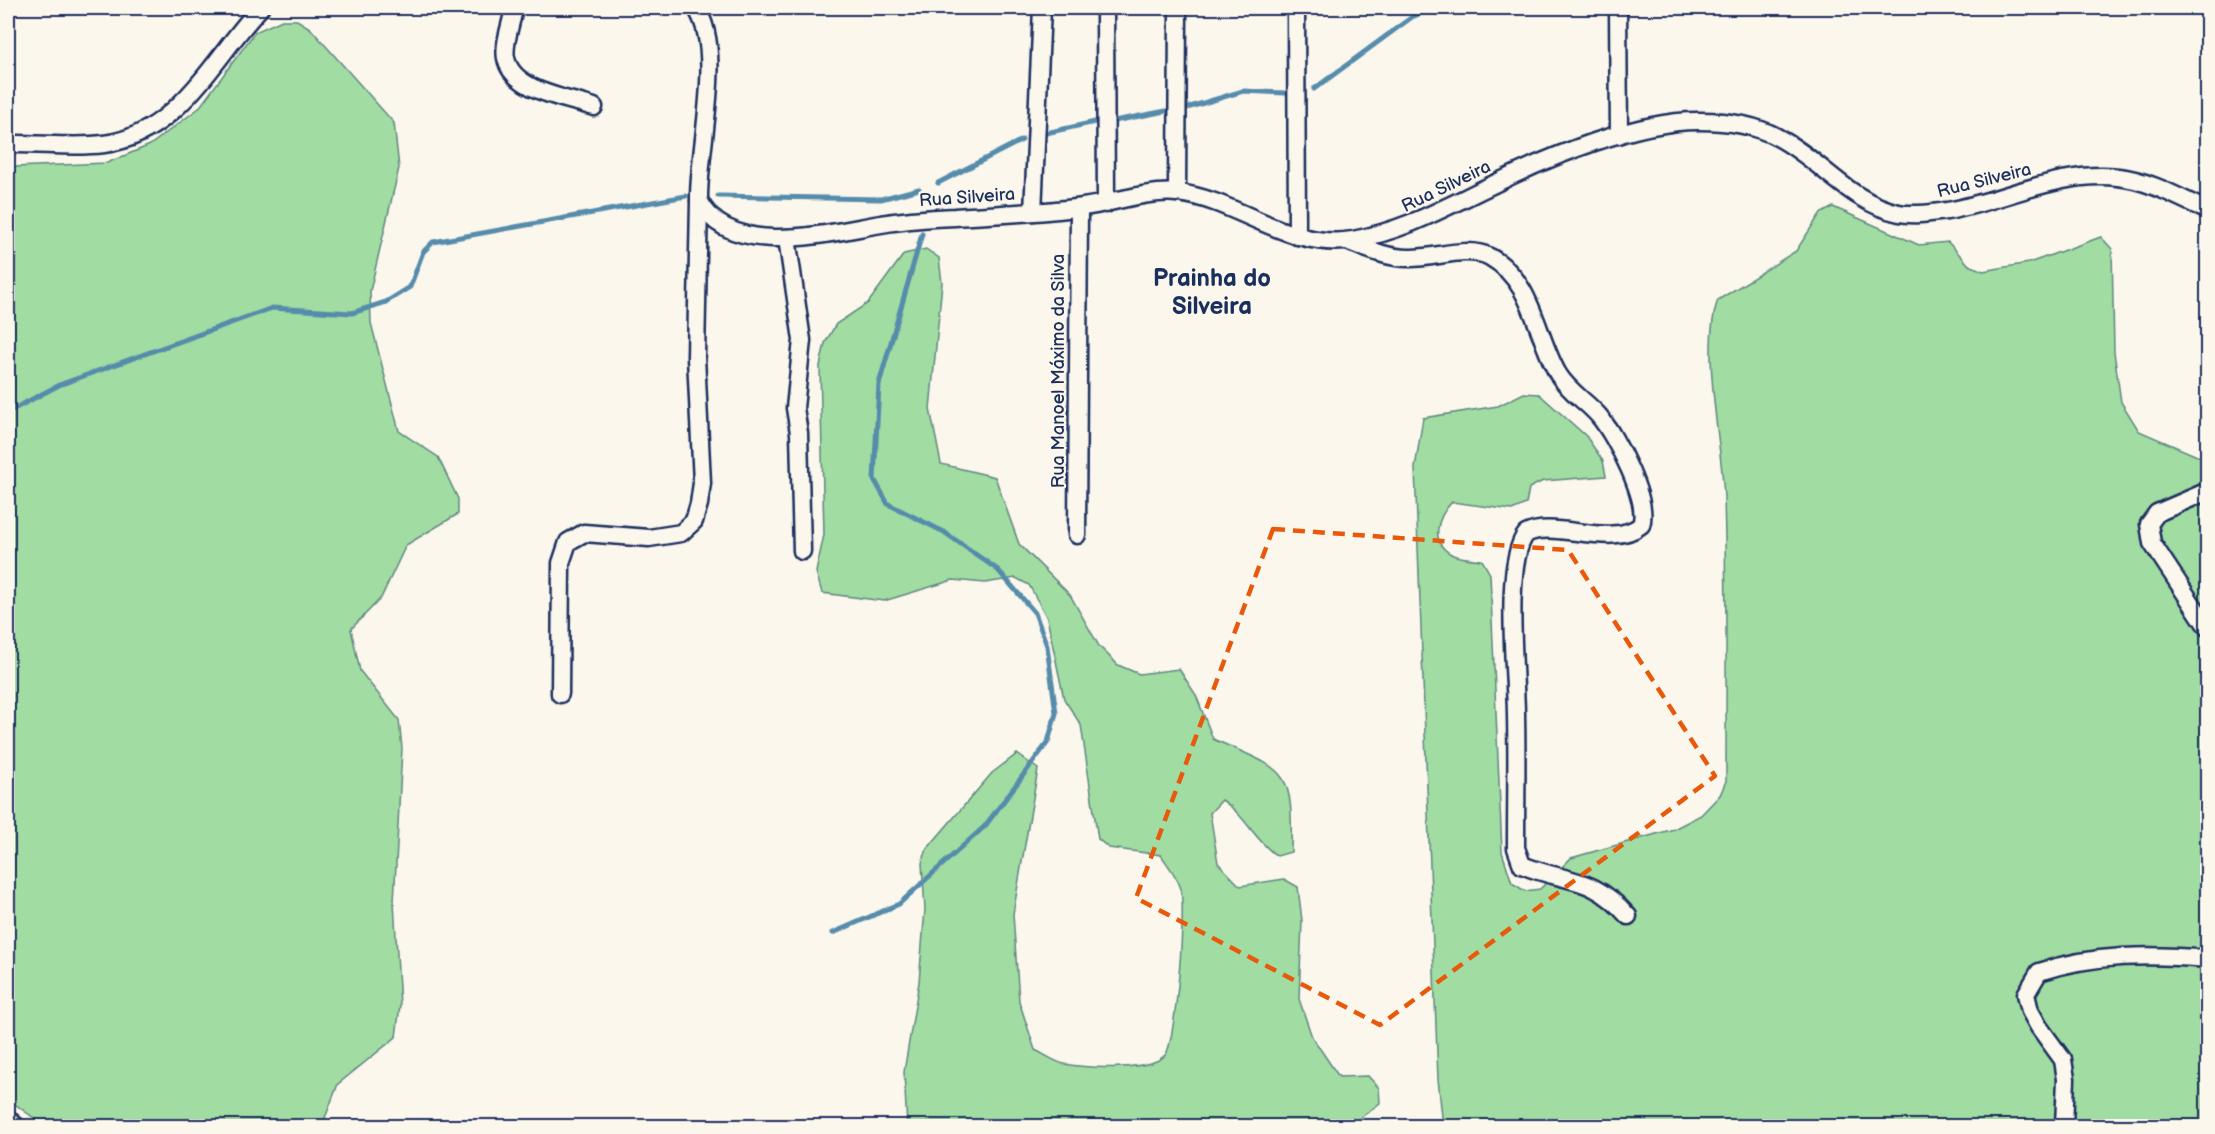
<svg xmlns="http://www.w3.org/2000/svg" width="2215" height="1134" viewBox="0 0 2215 1134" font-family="'Balsamiq Sans',sans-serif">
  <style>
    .green { fill: #a1dca2; stroke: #5e8680; stroke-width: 1.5 }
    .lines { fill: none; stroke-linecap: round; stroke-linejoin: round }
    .stream { stroke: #578cab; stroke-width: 5 }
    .street-casing { stroke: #1b2f5e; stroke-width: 21 }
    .street { stroke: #fbf7ec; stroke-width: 16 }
    .marked { fill: none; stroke: #e8590c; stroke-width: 4.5; stroke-dasharray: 12 8; stroke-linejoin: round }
    .labels { text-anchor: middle; stroke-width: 4.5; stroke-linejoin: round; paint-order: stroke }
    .street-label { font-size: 18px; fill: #1b2f5e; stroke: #fbf7ec }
    .district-label { font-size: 24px; font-weight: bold; fill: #1b2f5e; stroke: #fbf7ec }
  </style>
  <rect width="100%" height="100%" fill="#fbf7ec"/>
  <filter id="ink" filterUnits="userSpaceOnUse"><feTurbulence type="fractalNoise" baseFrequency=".0167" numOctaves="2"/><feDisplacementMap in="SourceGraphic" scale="12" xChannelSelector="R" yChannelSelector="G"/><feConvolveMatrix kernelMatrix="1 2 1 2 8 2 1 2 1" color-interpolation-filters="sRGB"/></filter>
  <g filter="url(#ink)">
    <g class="green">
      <polygon points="282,20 297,20 310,28 394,123 399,168 370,291 371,323 399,431 438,457 458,499 458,514 406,545 381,598 351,629 360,671 399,720 402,748 394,902 400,1005 396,1037 338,1084 322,1126 45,1126 8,1099 8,192 14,167 107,163 150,145 199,108 255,32"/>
      <path d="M 1833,207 L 1919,245 L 1948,242 L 1969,265 L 1983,271 L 2029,263 L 2101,237 L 2112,249 L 2114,352 L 2121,402 L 2139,431 L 2197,456 L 2207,457 L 2207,1126 L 1443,1126 L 1438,1079 L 1415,468 L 1423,418 L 1498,406 L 1524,393 L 1539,394 L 1586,436 L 1603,461 L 1606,476 L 1543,481 L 1529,488 L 1526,504 L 1512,510 L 1452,502 C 1438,516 1428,543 1453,555 C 1461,558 1473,559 1482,560 L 1490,574 L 1502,852 L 1512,883 L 1525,891 L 1540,889 L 1571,858 L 1674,829 L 1701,815 L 1720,795 L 1726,781 C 1726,687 1727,593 1724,498 C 1722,444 1700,348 1718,300 L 1796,251 L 1820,214 Z"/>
      <path d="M 926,249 L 939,258 L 942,283 L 930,409 L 941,464 L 995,477 L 1019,544 L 1070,595 L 1099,646 L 1118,665 L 1139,674 L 1179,669 L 1196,695 L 1213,739 C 1288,772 1293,767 1291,852 L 1277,856 C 1255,841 1245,815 1222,800 L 1210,813 L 1218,863 L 1240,886 L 1284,879 L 1298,887 L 1302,921 L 1299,999 L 1312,1037 L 1339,1077 L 1368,1076 L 1379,1088 L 1380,1103 L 1350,1126 L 907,1126 L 904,1072 L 919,982 L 925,909 L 922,863 L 927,849 L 992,773 L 1017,754 L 1038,769 L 1013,914 L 1019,1001 L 1035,1050 C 1044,1054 1054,1062 1064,1064 C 1085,1068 1153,1072 1166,1054 C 1176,1038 1187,903 1180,886 C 1176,875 1167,864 1161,855 L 1109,848 L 1098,839 L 1081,725 L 1064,699 L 1047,618 L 1029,585 L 1016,578 L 985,583 L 953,580 L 884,601 L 822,593 L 816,572 L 824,535 L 820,366 L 825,343 L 836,324 L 868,303 L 904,254 Z"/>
    </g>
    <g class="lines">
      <g class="stream">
        <polyline points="1314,89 1412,17 1433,8"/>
        <polyline points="1187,108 1243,91 1285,93"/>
        <polyline points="1114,121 1166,111"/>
        <polyline points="1046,133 1095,122"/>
        <polyline points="938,183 1022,140"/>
        <polyline points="718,196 881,199 919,189"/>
        <polyline points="8,412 59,385 272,308 352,313 386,302 410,287 423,252 433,242 686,196"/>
        <polyline points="833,933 899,904 985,826 1048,742 1056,713 1047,646 1035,613 998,570 944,532 888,504 874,479 879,384 922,234"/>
      </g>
      <g class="street-casing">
        <g id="street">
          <path d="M 514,8 C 512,22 503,44 506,58 C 512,91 567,98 594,107"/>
          <path d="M 696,8 C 725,50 698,148 699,200 C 727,259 824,234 875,225 C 902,220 928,218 955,217 C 997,214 1041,213 1083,207 C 1113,203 1147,190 1178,193 C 1238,200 1290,251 1353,240 C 1407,230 1445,207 1494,184 C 1549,157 1638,120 1700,121 C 1725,121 1755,125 1777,137 C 1820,159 1850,203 1899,213 C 1914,216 1931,213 1947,211 C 2004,201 2059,170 2118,177 C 2149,180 2180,198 2208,211"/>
          <polyline points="1105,8 1106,204"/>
          <polyline points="1296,8 1297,236"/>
          <polyline points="1618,8 1619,135"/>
          <path d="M 8,144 C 40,143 72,148 104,144 C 178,135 215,56 260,8"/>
          <polyline points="1177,193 1178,8"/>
          <polyline points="1033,212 1042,8"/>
          <polyline points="787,238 802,340 795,408 799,433 802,551"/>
          <path d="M 1347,241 C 1367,249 1388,258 1409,258 C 1434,259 1467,245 1490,257 C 1533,281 1536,336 1558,374 C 1569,392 1586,401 1599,416 C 1615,435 1650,501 1641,525 C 1613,549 1554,519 1526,534 C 1503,563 1516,675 1516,715 C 1517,759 1516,804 1516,848 L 1522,865 C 1568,884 1591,874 1628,916"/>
          <polyline points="2208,491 2157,513 2149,524 2152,543 2208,628"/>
          <polyline points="1077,535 1079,208"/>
          <polyline points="560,694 561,563 568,542 584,533 649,538 681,533 694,521 699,504 702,483 696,357 699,201"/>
          <polyline points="8,1119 16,1126"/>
          <path d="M 2064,1126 L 2066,1079 L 2063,1060 L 2039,1027 L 2030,1011 L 2026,994 L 2039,972 C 2094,954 2151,954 2208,959"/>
        </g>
      </g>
      <use href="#street" class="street"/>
    </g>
  </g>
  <path class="marked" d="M 1273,529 L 1568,550 L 1715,776 L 1380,1025 L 1136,898 Z"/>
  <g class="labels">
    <g class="street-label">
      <text transform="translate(1984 180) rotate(-14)" y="6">Rua Silveira</text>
      <text transform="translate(1446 186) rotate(-26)" y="6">Rua Silveira</text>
      <text transform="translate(967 197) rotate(-4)" y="6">Rua Silveira</text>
      <text transform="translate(1058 371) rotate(-90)" y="6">Rua Manoel Máximo da Silva</text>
    </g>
    <g class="district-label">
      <text x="1212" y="286">Prainha do<tspan x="1212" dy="28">Silveira</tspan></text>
    </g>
  </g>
  <rect width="2215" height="1134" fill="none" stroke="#fbf7ec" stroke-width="30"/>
  <rect x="15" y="15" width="2185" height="1104" fill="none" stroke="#1b2f5e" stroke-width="2" filter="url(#ink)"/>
</svg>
